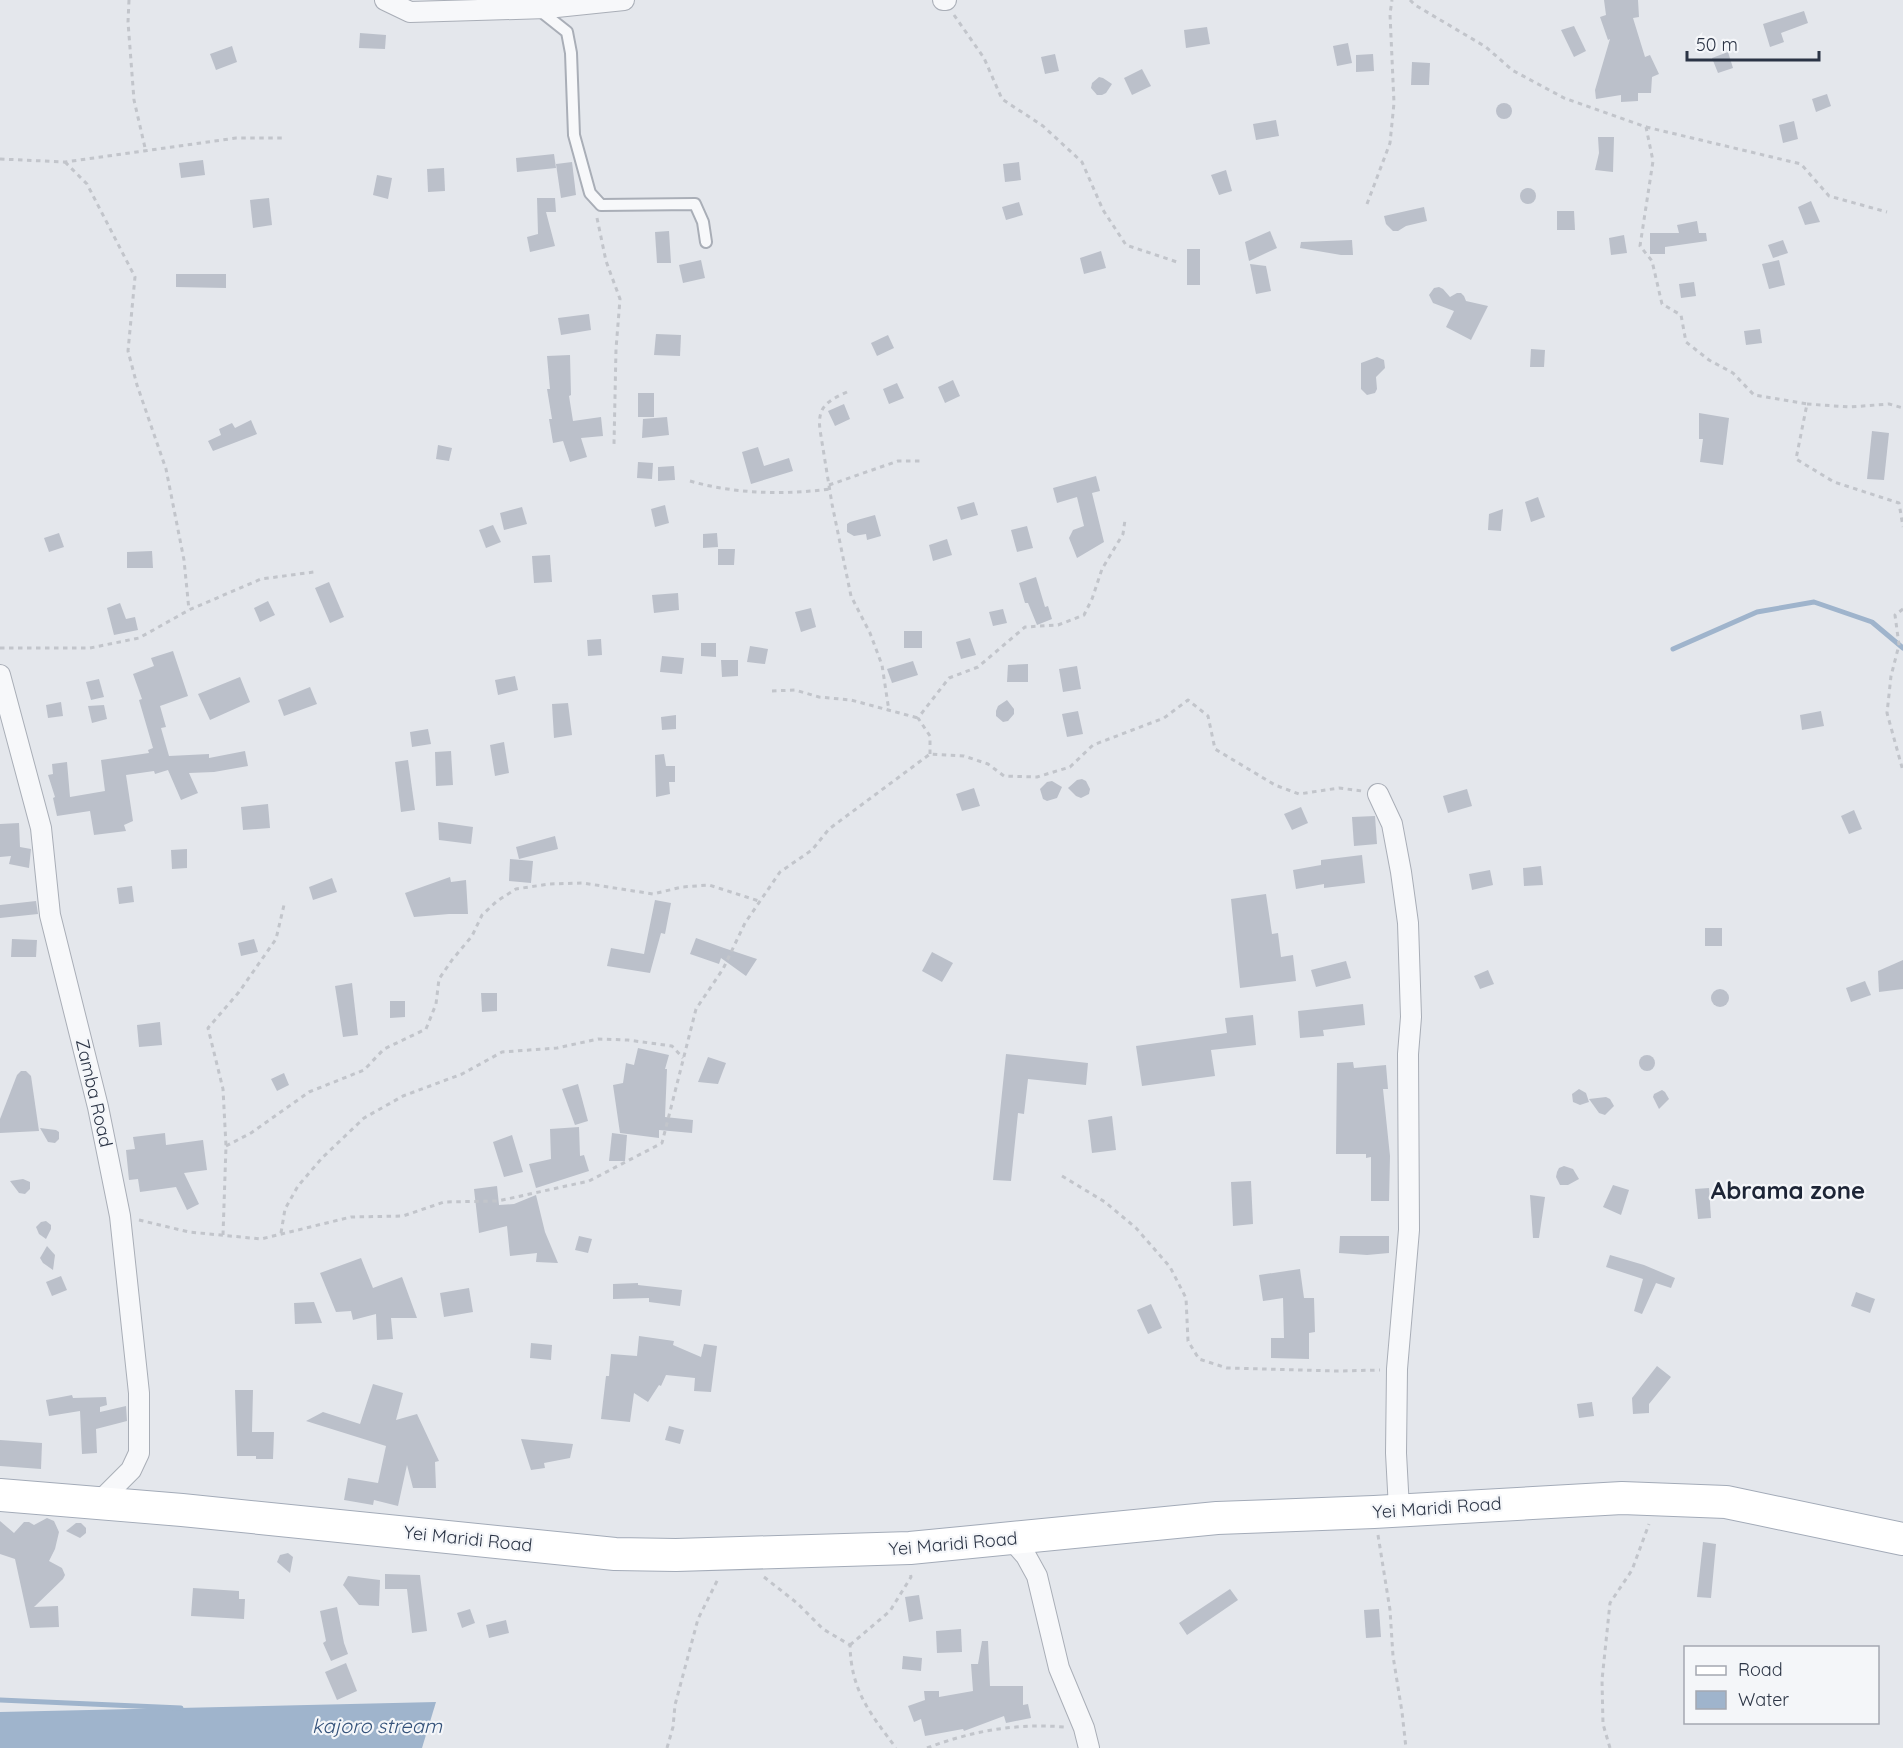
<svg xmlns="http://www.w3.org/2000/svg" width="1903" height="1748" viewBox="0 0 1903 1748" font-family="Quicksand,sans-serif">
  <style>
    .water { fill: #9fb4cc }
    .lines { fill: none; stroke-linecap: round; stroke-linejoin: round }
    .stream { stroke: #9fb4cc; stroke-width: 5 }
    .building { fill: #bbc0ca }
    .service-casing { stroke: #a9aeb7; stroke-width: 14 }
    .minor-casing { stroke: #a9aeb7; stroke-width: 22 }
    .primary-casing { stroke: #a3abb8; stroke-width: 34 }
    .path { stroke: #c2c5cb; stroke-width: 3; stroke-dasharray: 4.5 4.5; stroke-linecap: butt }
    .service { stroke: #f7f8fa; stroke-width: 10 }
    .minor { stroke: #f7f8fa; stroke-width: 20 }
    .primary { stroke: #fff; stroke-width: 32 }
    .labels { text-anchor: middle; stroke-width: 4.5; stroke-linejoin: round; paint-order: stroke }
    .street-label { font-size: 18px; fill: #2b3445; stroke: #f4f6f9 }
    .water-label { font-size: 20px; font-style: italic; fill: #34527a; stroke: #f4f6f9 }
    .district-label { font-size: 24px; font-weight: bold; fill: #1d2536; stroke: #f4f6f9 }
  </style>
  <rect width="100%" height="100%" fill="#e4e7ec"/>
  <polygon class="water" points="436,1702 422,1748 0,1748 0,1712"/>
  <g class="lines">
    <g class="stream">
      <polyline points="1673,649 1757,612 1814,602 1872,622 1903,648"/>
      <polyline points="0,1700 181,1708"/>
    </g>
  </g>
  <g class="building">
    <polygon points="1604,0 1638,0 1639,17 1633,18 1645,57 1650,55 1659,74 1652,77 1651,93 1638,93 1638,101 1621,102 1621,95 1596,99 1595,90 1610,39 1608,40 1600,17 1606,15"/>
    <polygon points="1804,11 1808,23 1781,33 1784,42 1770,47 1763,24"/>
    <polygon points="1574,26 1586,51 1574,57 1561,30"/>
    <polygon points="1207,27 1210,44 1186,48 1184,30"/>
    <polygon points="360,33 386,35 385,49 359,48"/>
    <polygon points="1348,43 1352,63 1337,66 1333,46"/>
    <polygon points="232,46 237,62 216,70 210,54"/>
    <polygon points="1728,52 1733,68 1718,73 1712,58"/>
    <polygon points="1055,54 1059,71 1045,74 1041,57"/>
    <polygon points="1373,54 1374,71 1356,72 1356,55"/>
    <polygon points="1412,62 1430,63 1429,85 1411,85"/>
    <polygon points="1142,69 1151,86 1132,95 1124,78"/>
    <polygon points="1099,77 1103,78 1112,84 1106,93 1102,95 1097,95 1091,88 1092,83"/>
    <polygon points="1827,94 1831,106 1816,112 1812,99"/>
    <circle cx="1504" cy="111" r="8"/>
    <polygon points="1276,120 1279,136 1256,140 1253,124"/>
    <polygon points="1794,121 1798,139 1783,143 1779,125"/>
    <polygon points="1598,137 1614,137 1613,172 1595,170 1599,153"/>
    <polygon points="554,154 556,168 517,172 516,158"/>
    <polygon points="203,160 205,175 181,178 179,163"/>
    <polygon points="572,162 576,195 561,198 556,164"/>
    <polygon points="1019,162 1021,180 1005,182 1003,164"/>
    <polygon points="444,168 445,191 428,192 427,169"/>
    <polygon points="1226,170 1232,191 1219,195 1211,175"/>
    <polygon points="377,175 392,178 388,199 373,195"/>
    <circle cx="1528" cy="196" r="8"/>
    <polygon points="269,198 272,225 253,228 250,200"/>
    <polygon points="537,198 555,198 556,212 546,212 555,246 530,252 527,237 538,234"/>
    <polygon points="1811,201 1820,222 1805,225 1798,207"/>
    <polygon points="1019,202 1023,215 1006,220 1002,207"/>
    <polygon points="1424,207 1427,221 1406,226 1398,231 1393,231 1386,224 1384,216"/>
    <polygon points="1557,211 1574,211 1575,230 1557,230"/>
    <polygon points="1697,221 1699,233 1706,233 1707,241 1665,247 1665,254 1650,254 1650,233 1679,233 1677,225"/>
    <polygon points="669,231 671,263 657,263 655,232"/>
    <polygon points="1270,231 1277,248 1249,261 1245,242"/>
    <polygon points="1624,235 1627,253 1611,255 1609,238"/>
    <polygon points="1352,240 1353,255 1341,255 1300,248 1301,242"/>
    <polygon points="1783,240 1788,253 1773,258 1768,245"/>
    <rect x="1187" y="249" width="13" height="36"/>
    <polygon points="1101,251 1106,268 1084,274 1080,258"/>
    <polygon points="701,260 705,278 683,283 679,265"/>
    <polygon points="1779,260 1785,285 1769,289 1762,264"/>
    <polygon points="1250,264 1266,266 1271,291 1256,294"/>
    <polygon points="176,274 226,274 226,288 176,287"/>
    <polygon points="1694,282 1696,296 1681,298 1679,284"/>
    <polygon points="1439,287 1443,289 1450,297 1457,293 1461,293 1464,296 1466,301 1488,306 1471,340 1446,327 1454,311 1433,303 1429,295 1434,288"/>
    <polygon points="589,314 591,330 561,335 558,318"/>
    <polygon points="1760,329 1762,343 1746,345 1744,331"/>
    <polygon points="656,334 681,335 680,356 654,355"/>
    <polygon points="888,335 894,348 877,356 871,343"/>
    <polygon points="1531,349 1545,350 1544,367 1530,367"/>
    <polygon points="570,355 571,395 569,396 573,421 601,417 603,436 581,438 587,457 570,462 563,441 553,443 549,419 552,419 547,389 550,389 547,356"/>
    <polygon points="1377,357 1384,360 1385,368 1376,377 1377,389 1375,393 1367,395 1361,389 1361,363"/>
    <polygon points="953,380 960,396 945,403 938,387"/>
    <polygon points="897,383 904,398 889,404 883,389"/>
    <rect x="638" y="393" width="16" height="24"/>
    <polygon points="844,404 850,419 835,426 828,411"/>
    <polygon points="1699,413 1729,418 1723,465 1700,462 1703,439 1699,439"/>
    <polygon points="667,417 669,435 642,438 643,419"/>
    <polygon points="251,420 257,434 213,451 208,441 221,435 219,429 232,423 235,428"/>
    <polygon points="1872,431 1889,433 1884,480 1867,479"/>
    <polygon points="438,445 452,448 449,461 436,459"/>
    <polygon points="758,447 764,466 789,458 793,471 751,484 742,452"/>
    <polygon points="638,462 653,463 652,479 637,478"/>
    <polygon points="674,466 675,480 658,481 658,467"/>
    <polygon points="1096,476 1100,491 1092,493 1104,542 1077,558 1069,538 1073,530 1084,526 1077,497 1057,503 1053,488"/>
    <polygon points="1538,497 1545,517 1531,522 1525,502"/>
    <polygon points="974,502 978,515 961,520 957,507"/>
    <polygon points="665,505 669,523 655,527 651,509"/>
    <polygon points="522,507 527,524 504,530 500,513"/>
    <polygon points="1503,509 1501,531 1488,530 1489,514"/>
    <polygon points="875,515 881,536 867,540 866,534 854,536 847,532 847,524 850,522"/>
    <polygon points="493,525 501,542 486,548 479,530"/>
    <polygon points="1027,526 1033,548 1017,552 1011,530"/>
    <polygon points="59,533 64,547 49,552 44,538"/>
    <polygon points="717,533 718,547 703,548 703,534"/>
    <polygon points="947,539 952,555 933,561 929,545"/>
    <polygon points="718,549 735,549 734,565 718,565"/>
    <polygon points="152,551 153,568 127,568 127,552"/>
    <polygon points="550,555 552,582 534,583 532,556"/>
    <polygon points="1036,577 1045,607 1048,606 1052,619 1037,625 1028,603 1025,603 1019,583"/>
    <polygon points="329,582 344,617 330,623 315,588"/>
    <polygon points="678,593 679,610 654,613 652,595"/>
    <polygon points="268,601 275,615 260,622 254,608"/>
    <polygon points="120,603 126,619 135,617 138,630 114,635 107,608"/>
    <polygon points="811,608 816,627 801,632 795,612"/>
    <polygon points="1003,609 1007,623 993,626 989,612"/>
    <rect x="904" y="631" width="18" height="17"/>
    <polygon points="970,638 976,655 961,659 956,642"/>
    <polygon points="601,639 602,655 588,656 587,640"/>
    <polygon points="701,643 716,643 716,657 701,656"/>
    <polygon points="750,646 768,649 765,664 747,662"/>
    <polygon points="173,651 188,696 160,706 166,727 161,728 169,756 209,754 209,758 245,751 248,766 214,772 189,773 198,793 181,800 168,770 155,774 154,771 126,775 133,821 124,825 126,831 94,835 90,811 57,816 53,798 55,797 48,775 53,774 52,764 67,762 70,797 105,791 101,760 149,753 148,750 153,748 139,700 142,699 133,674 154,666 151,658"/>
    <polygon points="662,656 684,658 682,674 660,672"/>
    <polygon points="721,660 738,660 738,676 722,677"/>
    <polygon points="913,661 918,675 892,683 887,669"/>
    <polygon points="1028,664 1028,682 1007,682 1008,665"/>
    <polygon points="1077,666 1081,689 1063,692 1059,669"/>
    <polygon points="515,676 518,690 498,695 495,680"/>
    <polygon points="240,677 250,702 210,720 198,694"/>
    <polygon points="99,679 104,697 91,700 86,682"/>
    <polygon points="310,687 317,704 284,716 278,700"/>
    <polygon points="1007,700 1014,709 1014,714 1008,721 1003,722 996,716 996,711 998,706"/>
    <polygon points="61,702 63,716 48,718 46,705"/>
    <polygon points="568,703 572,735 554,738 552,704"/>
    <polygon points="104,705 107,719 92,723 88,706"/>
    <polygon points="1078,711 1083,734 1067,737 1062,714"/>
    <polygon points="1821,711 1824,726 1802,730 1800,715"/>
    <polygon points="676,715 676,729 662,730 661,717"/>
    <polygon points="428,729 431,744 412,747 410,732"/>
    <polygon points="504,742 509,773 495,776 490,745"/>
    <polygon points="451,751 453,785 436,786 435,752"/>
    <polygon points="664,754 666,766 675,766 675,782 669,782 670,794 656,797 655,755"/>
    <polygon points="408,760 415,810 401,812 395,762"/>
    <polygon points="1082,779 1086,781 1090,789 1089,794 1081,798 1076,796 1068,788 1077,780"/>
    <polygon points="1052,781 1062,787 1057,798 1047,801 1043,799 1040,789 1047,782"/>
    <polygon points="974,788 980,806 962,811 956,794"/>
    <polygon points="1467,789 1472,806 1448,813 1443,796"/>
    <polygon points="268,804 270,828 243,830 241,807"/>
    <polygon points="1301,807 1308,823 1292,830 1284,814"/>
    <polygon points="1854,810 1862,829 1849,834 1841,816"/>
    <polygon points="1375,816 1377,844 1354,846 1352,817"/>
    <polygon points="438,822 473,827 471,844 439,840"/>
    <polygon points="19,823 20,847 31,849 29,868 9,864 11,856 0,857 0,824"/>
    <polygon points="555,836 558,849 519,859 516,847"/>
    <polygon points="187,849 187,868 172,869 171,850"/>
    <polygon points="1362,855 1365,883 1324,888 1324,884 1296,889 1293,870 1321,865 1321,860"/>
    <polygon points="510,859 533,861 531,883 509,881"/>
    <polygon points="1541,866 1543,885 1524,886 1523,868"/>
    <polygon points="1490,870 1493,885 1472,890 1469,874"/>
    <polygon points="450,877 451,882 466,880 468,914 449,914 414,917 405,893"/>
    <polygon points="332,878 337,892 313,900 309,887"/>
    <polygon points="132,886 134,902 119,904 117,888"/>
    <polygon points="1266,894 1272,934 1278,933 1281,957 1293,955 1296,981 1240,988 1231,899"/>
    <polygon points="655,900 671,903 665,934 661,933 650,973 607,966 611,948 644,954"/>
    <polygon points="36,901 38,914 0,918 0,905"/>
    <rect x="1705" y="928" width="17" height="18"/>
    <polygon points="696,938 724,948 757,959 746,976 721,958 719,964 690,954"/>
    <polygon points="12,939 37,940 36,957 11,957"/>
    <polygon points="254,939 258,952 241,956 238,943"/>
    <polygon points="932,952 953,963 942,982 922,971"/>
    <polygon points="1903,960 1903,989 1879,992 1878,971"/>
    <polygon points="1346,961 1351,978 1316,987 1311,970"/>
    <polygon points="1488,970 1494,984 1480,989 1474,976"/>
    <polygon points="1865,981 1871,995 1851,1002 1846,988"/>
    <polygon points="352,983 358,1035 343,1037 335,986"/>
    <circle cx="1720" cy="998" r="9"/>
    <polygon points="481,993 497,993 497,1011 482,1012"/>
    <polygon points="390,1001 405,1001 405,1017 390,1018"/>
    <polygon points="1363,1004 1365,1025 1323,1030 1324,1036 1300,1038 1298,1011"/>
    <polygon points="1253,1015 1256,1045 1211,1050 1215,1076 1142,1086 1136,1046 1227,1033 1225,1018"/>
    <polygon points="160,1022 162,1045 139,1047 137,1025"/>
    <polygon points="638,1048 669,1055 665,1069 667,1069 665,1117 693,1120 692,1133 659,1130 659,1138 620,1133 613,1085 623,1083 626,1063 634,1065"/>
    <polygon points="1006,1054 1088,1063 1086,1085 1028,1079 1024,1114 1018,1113 1011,1181 993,1180"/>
    <circle cx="1647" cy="1063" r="8"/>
    <polygon points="708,1057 726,1063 718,1084 698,1082"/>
    <polygon points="1353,1062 1354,1068 1386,1065 1388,1089 1383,1089 1390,1156 1389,1201 1371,1201 1371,1157 1366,1158 1366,1154 1336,1154 1337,1063"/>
    <polygon points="21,1071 26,1071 31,1076 39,1131 0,1133 0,1119 17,1075"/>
    <polygon points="284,1073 289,1085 277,1091 271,1079"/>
    <polygon points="578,1084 588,1121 575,1125 562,1089"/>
    <polygon points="1579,1089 1586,1093 1589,1102 1580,1105 1573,1102 1572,1094"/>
    <polygon points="1662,1090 1665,1092 1669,1099 1659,1109 1653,1097 1654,1094"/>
    <polygon points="1606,1097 1610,1099 1614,1106 1605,1115 1599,1113 1589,1099"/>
    <polygon points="1112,1116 1116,1150 1092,1153 1088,1120"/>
    <polygon points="579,1127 580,1156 584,1155 589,1171 536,1188 529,1164 551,1159 550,1129"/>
    <polygon points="40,1128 56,1130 59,1132 59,1139 55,1143 48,1142"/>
    <polygon points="165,1133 166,1145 203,1140 207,1170 184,1173 199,1204 187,1210 176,1187 140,1192 138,1179 129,1180 126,1150 135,1149 133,1137"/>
    <polygon points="612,1133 627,1135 625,1161 609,1161"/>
    <polygon points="512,1135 523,1172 504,1177 493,1142"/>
    <polygon points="1564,1166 1573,1169 1579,1179 1568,1185 1560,1185 1556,1177 1557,1172 1559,1168"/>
    <polygon points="23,1179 30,1182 30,1189 25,1194 19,1193 10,1181"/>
    <polygon points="1251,1181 1253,1224 1233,1226 1231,1182"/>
    <polygon points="1613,1185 1629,1190 1621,1215 1603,1207"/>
    <polygon points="497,1186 499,1205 514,1204 536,1195 545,1232 558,1263 536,1262 537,1253 510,1256 507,1226 479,1233 474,1189"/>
    <polygon points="1709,1188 1711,1218 1698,1219 1695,1189"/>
    <polygon points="1530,1195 1545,1197 1539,1238 1533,1238"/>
    <polygon points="46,1221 51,1225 51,1229 46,1239 39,1234 36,1227 41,1222"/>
    <polygon points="579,1236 592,1239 588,1253 575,1250"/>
    <polygon points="1340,1236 1389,1236 1389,1253 1367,1255 1339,1253"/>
    <polygon points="47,1246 55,1255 53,1270 43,1263 40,1258"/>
    <polygon points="1610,1255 1644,1265 1675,1278 1671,1288 1656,1283 1642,1314 1634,1311 1643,1279 1606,1267"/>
    <polygon points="361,1258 373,1288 402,1277 417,1318 391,1318 393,1339 377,1340 376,1314 353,1320 351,1311 336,1312 320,1273"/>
    <polygon points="1300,1269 1304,1298 1314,1298 1315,1332 1309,1333 1309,1359 1271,1358 1271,1338 1284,1338 1283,1298 1263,1301 1259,1275"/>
    <polygon points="61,1276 67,1290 52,1296 46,1282"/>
    <polygon points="638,1283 638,1285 682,1290 680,1306 649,1302 649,1298 613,1299 613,1284"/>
    <polygon points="469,1288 473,1312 444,1317 440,1293"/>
    <polygon points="1856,1292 1875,1299 1870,1313 1851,1306"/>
    <polygon points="314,1302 322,1323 295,1324 294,1303"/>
    <polygon points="1151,1304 1162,1328 1148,1334 1137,1310"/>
    <polygon points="639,1336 674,1341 673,1345 701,1357 704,1344 717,1346 711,1392 694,1391 695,1378 666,1375 661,1386 659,1385 648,1402 634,1393 630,1422 601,1419 606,1376 609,1376 611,1354 637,1356"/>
    <polygon points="531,1343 552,1345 551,1360 530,1358"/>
    <polygon points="1657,1366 1671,1377 1649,1404 1649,1413 1633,1414 1632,1398"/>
    <polygon points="373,1384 403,1393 396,1420 417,1414 439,1461 435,1462 436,1488 413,1488 407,1465 398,1506 374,1500 373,1505 344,1500 348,1478 378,1483 386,1446 306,1421 323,1412 360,1424"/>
    <polygon points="235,1390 253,1390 252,1432 274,1432 273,1459 256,1459 256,1456 237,1456"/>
    <polygon points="72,1395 73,1398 106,1397 107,1405 100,1407 100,1412 126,1406 127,1421 96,1429 97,1453 82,1454 80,1411 49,1416 46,1400"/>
    <polygon points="1592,1402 1594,1416 1579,1418 1577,1404"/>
    <polygon points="669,1426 684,1430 680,1444 665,1440"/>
    <polygon points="521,1439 573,1444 570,1458 544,1463 545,1468 531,1470"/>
    <polygon points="0,1440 42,1443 41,1469 0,1466"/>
    <polygon points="47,1518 54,1521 59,1532 55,1549 49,1561 62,1568 65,1575 63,1579 34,1607 58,1606 59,1627 30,1628 15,1559 0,1554 0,1521 14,1533 24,1522 29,1522 34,1525"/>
    <polygon points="76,1523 81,1523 86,1528 86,1533 80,1538 66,1531"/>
    <polygon points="1703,1542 1716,1544 1711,1598 1697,1597"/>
    <polygon points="288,1553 293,1557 290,1573 277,1562 280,1555"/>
    <polygon points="385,1574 420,1575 427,1631 412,1633 407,1589 385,1589"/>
    <polygon points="348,1576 380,1580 379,1606 359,1605 343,1585"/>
    <polygon points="193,1588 239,1591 239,1599 245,1599 244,1619 191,1616"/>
    <polygon points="1230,1589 1238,1600 1187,1635 1179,1623"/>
    <polygon points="919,1595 923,1619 909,1622 905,1597"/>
    <polygon points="337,1607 344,1643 348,1654 331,1661 323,1643 326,1641 320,1611"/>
    <polygon points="470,1609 475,1623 462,1628 457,1613"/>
    <polygon points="1379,1609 1381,1637 1366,1638 1364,1610"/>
    <polygon points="506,1620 509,1633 489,1638 486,1625"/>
    <polygon points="961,1629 962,1652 937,1653 936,1631"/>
    <polygon points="982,1641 988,1641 990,1686 1023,1686 1023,1705 1028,1704 1031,1718 1006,1723 1004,1716 964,1731 963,1729 925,1736 921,1719 914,1722 908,1706 925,1700 924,1691 939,1691 939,1697 973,1691 971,1664 978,1664"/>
    <polygon points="903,1656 922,1658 921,1671 902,1669"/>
    <polygon points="346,1663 357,1691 337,1700 325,1672"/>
  </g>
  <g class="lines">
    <g class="service-casing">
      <polyline id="service" points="538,9 567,32 571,53 574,135 590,193 601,205 695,204 703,222 706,242"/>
    </g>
    <g class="minor-casing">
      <g id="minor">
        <polyline points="385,0 410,12 547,8 624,0"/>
        <polyline points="943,0 946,0"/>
        <polyline points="0,675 41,828 50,915 98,1107 120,1216 139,1393 139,1453 131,1470 98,1503"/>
        <polyline points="1378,794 1392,824 1401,872 1408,923 1411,1017 1408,1054 1409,1230 1397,1369 1396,1453 1399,1509"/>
        <polyline points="1011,1539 1026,1556 1037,1576 1059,1668 1084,1728 1089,1748"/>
      </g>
    </g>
    <g class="primary-casing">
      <polyline id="primary" points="0,1495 182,1510 615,1554 676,1555 910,1548 1217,1518 1374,1512 1622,1498 1726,1502 1903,1539"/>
    </g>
    <g class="path">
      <polyline points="129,0 128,22 134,100 146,152"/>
      <polyline points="1410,0 1415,5 1486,47 1512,70 1564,98 1646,127 1653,161 1640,246 1652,261 1662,304 1681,315 1686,342 1709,360 1733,373 1754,395 1807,404 1796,459 1834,482 1899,503 1903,527"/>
      <polyline points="954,15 984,58 1002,99 1043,126 1082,162 1103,210 1126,245 1177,262"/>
      <polyline points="1646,127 1801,164 1829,196 1887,212"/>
      <polyline points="0,159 65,162 236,138 284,138"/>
      <polyline points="65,162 87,184 135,277 128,351 137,385 166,469 184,560 189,610"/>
      <polyline points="1367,204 1390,143 1394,103 1390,14 1392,0"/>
      <polyline points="597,218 606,261 620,299 616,349 614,444"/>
      <path d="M 847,392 C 828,401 817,406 820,430 L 832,504 L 851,596 L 870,633 L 882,665 L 889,711"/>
      <polyline points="1807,404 1850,407 1889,404 1903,408"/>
      <path d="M 690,481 C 735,494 784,495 830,489"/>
      <polyline points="829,485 898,461 920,461"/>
      <polyline points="1903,609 1895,615 1899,645 1891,676 1887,713 1903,771"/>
      <polyline points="0,648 90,648 139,638 189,610 261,579 314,572"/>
      <polyline points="772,691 795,690 819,697 851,700 918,718"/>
      <polyline points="930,754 930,736 918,718 949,678 978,667 1025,627 1058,625 1084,615 1092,599 1102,569 1123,534 1125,520"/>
      <polyline points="226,1146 251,1133 309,1092 364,1070 384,1049 426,1029 436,1004 439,979 452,960 472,936 482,915 497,901 516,889 549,884 583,883 653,894 682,887 709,885 759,901"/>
      <polyline points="1062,1176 1105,1202 1136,1228 1170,1267 1186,1298 1188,1341 1199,1359 1227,1368 1338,1371 1380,1370"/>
      <polyline points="139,1220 189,1232 261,1239 351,1217 403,1216 444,1202 498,1201 589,1181 662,1143 696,1009 723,969 745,923 780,872 812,850 829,829 930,754 964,756 988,764 1004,776 1037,777 1070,767 1093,745 1164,718 1188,700 1208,716 1215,749 1275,785 1299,794 1339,788 1362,791"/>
      <polyline points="281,1233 285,1209 298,1186 322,1158 364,1118 403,1096 462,1074 502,1052 557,1048 598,1039 628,1040 672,1046 683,1058"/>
      <polyline points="223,1235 226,1146 223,1089 208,1028 239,992 276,939 284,905"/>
      <polyline points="1378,1535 1390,1610 1393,1656 1402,1712 1406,1748"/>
      <path d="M 764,1577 L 797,1603 L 823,1629 L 850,1645 C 851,1691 870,1713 896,1748"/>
      <polyline points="850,1645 890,1611 911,1577 910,1572"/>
      <polyline points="667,1748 673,1727 675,1705 698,1619 718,1579"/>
      <path d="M 927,1748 C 972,1731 1016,1723 1064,1727"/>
      <polyline points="1610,1748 1603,1724 1602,1680 1610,1603 1632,1570 1649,1524"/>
    </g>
    <use href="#service" class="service"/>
    <use href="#minor" class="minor"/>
    <use href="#primary" class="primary"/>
  </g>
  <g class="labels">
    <g class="street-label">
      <text transform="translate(94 1093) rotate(77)" y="6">Zamba Road</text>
      <text transform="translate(1437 1508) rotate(-4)" y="6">Yei Maridi Road</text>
      <text transform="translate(468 1539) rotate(6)" y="6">Yei Maridi Road</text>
      <text transform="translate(953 1544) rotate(-5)" y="6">Yei Maridi Road</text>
    </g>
    <g class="water-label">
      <text x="377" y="1733">kajoro stream</text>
    </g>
    <g class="district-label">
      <text x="1788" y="1199">Abrama zone</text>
    </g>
  </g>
  <rect x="1684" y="1646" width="195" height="78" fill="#f4f6f9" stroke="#a4a8b1" stroke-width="1.5"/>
  <rect x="1696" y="1666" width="30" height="9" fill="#ffffff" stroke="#a4a8b1" stroke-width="1.5"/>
  <text x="1738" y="1676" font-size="18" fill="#2b3445">Road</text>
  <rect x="1696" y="1691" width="30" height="18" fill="#9fb4cc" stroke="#a4a8b1" stroke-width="1.5"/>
  <text x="1738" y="1706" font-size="18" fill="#2b3445">Water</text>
  <path d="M1687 51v9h132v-9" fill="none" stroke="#2b3445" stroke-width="3"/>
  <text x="1696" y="51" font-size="18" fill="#2b3445" stroke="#f4f6f9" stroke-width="4.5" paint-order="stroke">50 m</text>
</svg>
